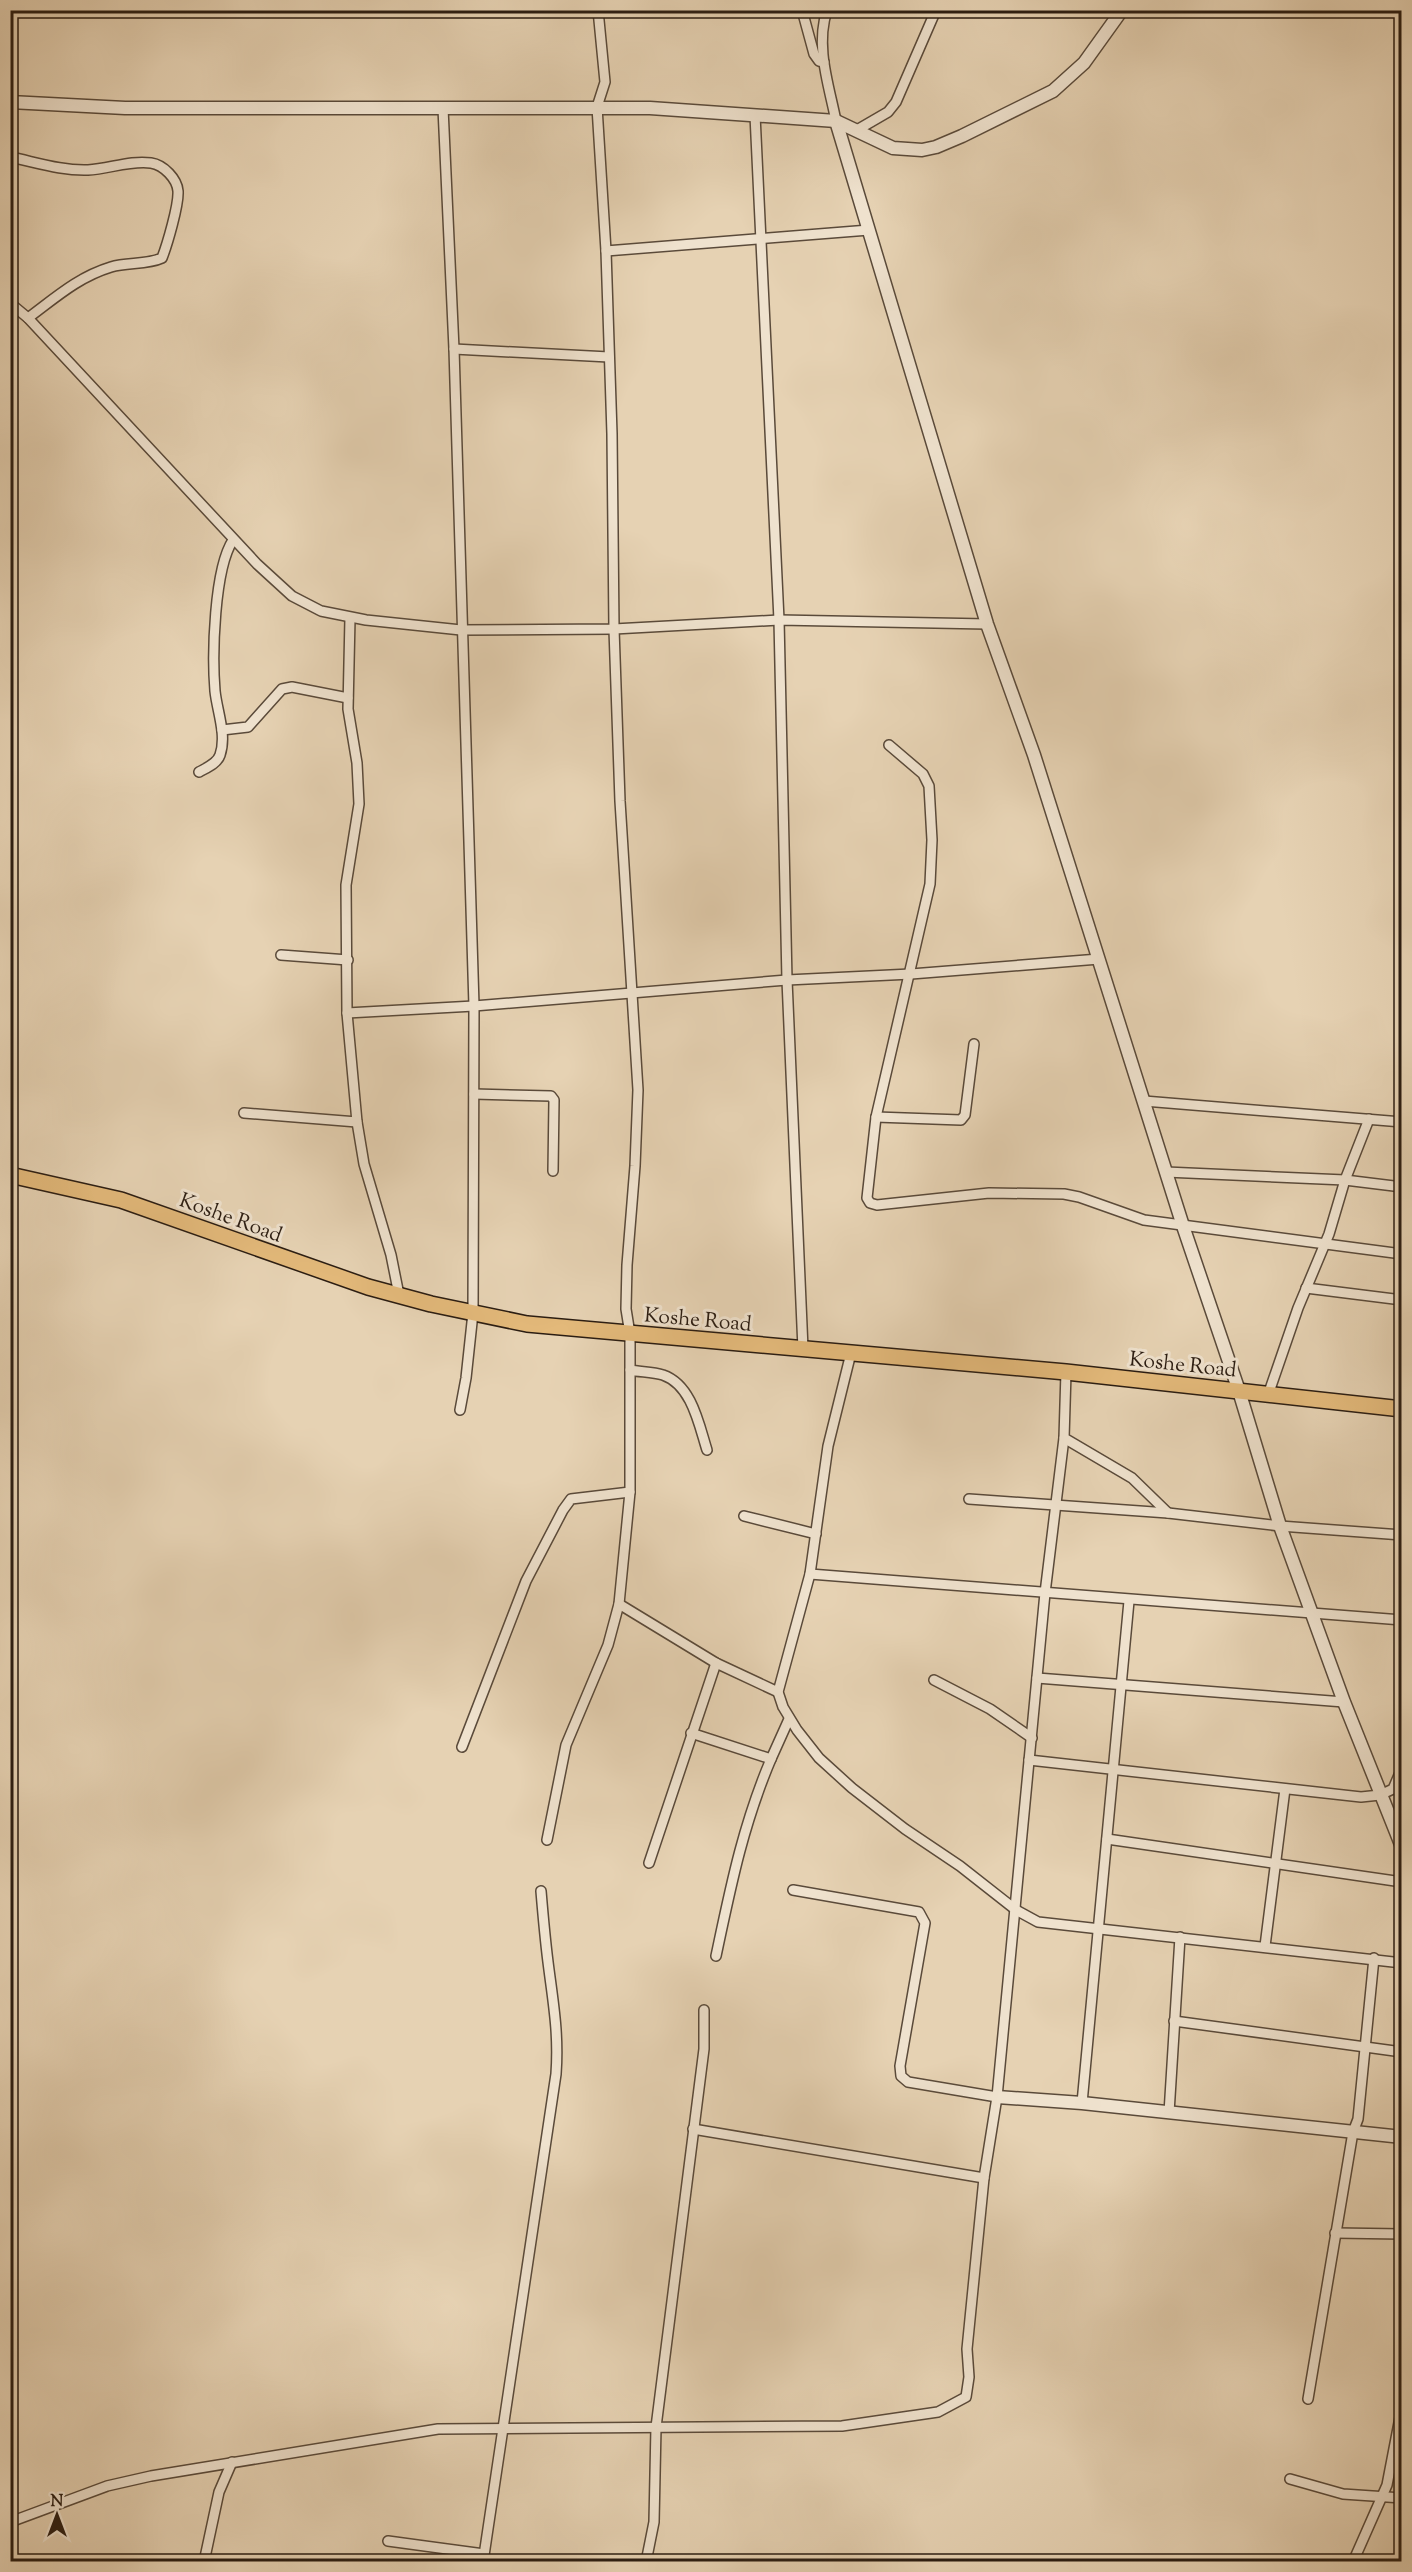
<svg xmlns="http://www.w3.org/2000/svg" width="1412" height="2572" viewBox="0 0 1412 2572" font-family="'Sorts Mill Goudy',serif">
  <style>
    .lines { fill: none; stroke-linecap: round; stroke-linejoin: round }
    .minor-casing { stroke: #5a4a3a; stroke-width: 12 }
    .tertiary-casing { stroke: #5a4a3a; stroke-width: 15 }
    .primary-casing { stroke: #2b1d12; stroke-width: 18 }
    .minor { stroke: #efe2ce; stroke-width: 9 }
    .tertiary { stroke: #efe2ce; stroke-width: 12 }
    .primary { stroke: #e3b97a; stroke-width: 15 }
    .labels { text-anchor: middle; stroke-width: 6; stroke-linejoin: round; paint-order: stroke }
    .street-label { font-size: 21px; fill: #2b1d12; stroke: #efe2ce }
  </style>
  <rect width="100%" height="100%" fill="#e6d2b3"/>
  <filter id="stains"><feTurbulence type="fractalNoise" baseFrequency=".00333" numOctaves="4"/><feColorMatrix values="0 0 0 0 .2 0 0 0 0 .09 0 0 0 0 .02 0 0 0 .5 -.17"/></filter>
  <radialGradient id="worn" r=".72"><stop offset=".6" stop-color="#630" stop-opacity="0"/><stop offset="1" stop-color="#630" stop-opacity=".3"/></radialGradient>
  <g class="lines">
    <g class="minor-casing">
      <g id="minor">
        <polyline points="802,10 814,54 819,61 824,62"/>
        <path d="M 827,10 C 815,47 829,85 836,121"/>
        <polyline points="443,108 454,349 474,1006 473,1313 466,1378 460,1410"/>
        <polyline points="755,115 779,620 787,980 803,1349"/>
        <polyline points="857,130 888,112 896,102 936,10"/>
        <path d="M 10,157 C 35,162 62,171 88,170 C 109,169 130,160 151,163 C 164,165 177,179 178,191 C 179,205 167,245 162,258 C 147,265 127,262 111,267 C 78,277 55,298 28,318"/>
        <polyline points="606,251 869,230"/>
        <polyline points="10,303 28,318 257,564 292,596 321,611 366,620 461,630 614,629 779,620 987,624"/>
        <polyline points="454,349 609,357"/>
        <polyline points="350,618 348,709 357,763 359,804 346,885 347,1013 357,1122 364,1164 391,1255 399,1295"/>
        <polyline points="222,730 248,727 282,689 292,687 348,698"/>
        <polyline points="889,745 923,774 929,786 932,840 930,884 876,1117 867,1198 870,1203 877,1205 989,1193 1064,1194 1079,1197 1144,1220 1402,1254"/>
        <path d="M 199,772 C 206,768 217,764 220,755 C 227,735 217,711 215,691 C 212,655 214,569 233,540"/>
        <polyline points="281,955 348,960"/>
        <polyline points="347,1013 474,1006 787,980 911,974 1099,959"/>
        <polyline points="474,1094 551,1096 554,1100 553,1171"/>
        <polyline points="1144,1101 1402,1122"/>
        <polyline points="244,1113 357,1122"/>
        <polyline points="876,1117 961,1120 965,1115 974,1044"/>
        <polyline points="1166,1172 1345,1180 1402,1187"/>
        <polyline points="1306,1288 1402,1300"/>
        <polyline points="851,1353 828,1446 810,1574 778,1692 783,1707 797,1730 819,1758 852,1788 905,1829 960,1866 1016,1910 1038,1922 1402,1963"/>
        <path d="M 630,1370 C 640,1372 653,1372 663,1375 C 692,1385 699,1425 707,1450"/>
        <polyline points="1066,1372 1064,1438 1132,1478 1168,1513"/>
        <polyline points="1268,1395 1298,1308 1329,1234 1345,1180 1369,1119"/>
        <polyline points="969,1499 1168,1513 1280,1526 1402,1535"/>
        <polyline points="744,1516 816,1534"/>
        <polyline points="810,1574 1402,1620"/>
        <polyline points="619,1604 716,1663 778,1692"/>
        <polyline points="1037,1678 1344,1702"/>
        <polyline points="934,1680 990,1709 1032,1738"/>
        <path d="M 691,1733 L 771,1759 C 743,1825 731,1885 716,1956"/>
        <polyline points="462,1747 526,1581 563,1510 571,1499 630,1492"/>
        <polyline points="771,1759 789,1719"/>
        <polyline points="1029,1760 1361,1797 1380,1795 1393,1789 1402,1768"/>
        <polyline points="1107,1839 1402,1882"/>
        <polyline points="547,1840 566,1745 608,1645 619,1604 630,1492 630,1334 626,1309 627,1265 635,1166 638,1090 620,801 614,629 612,434 606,251 597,107 605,82 598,10"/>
        <polyline points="649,1863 716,1663"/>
        <polyline points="793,1890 919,1912 925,1923 900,2066 901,2076 908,2082 997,2097"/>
        <polyline points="1265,1946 1285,1789"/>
        <polyline points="1174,2021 1402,2052"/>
        <polyline points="1082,2103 1129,1601"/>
        <polyline points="1169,2113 1180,1937"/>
        <polyline points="693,2129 984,2178"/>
        <polyline points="1335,2233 1402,2234"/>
        <polyline points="1308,2399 1353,2132 1358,2119 1374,1958"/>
        <polyline points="1290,2479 1343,2494 1402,2498"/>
        <polyline points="10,2522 107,2486 151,2476 438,2429 842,2426 938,2412 966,2397 969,2377 967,2349 984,2178 997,2097 1045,1593 1064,1438"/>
        <polyline points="388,2541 484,2554"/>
        <polyline points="204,2562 219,2492 232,2462"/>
        <path d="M 483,2562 L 556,2074 C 559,2033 553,2002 548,1962 C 545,1938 543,1915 541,1891"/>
        <polyline points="646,2562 654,2522 656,2427 704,2049 704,2010"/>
        <polyline points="1353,2562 1387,2485 1402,2407"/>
      </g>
    </g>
    <g class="tertiary-casing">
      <g id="tertiary">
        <polyline points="10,102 125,108 650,108 836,121 893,148 922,150 936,147 962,136 1053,91 1084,63 1122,10"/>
        <polyline points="836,121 987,624 1034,755 1183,1226 1239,1391 1280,1526 1344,1702 1402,1847"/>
        <polyline points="997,2097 1082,2103 1402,2137"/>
      </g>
    </g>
    <g class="primary-casing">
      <polyline id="primary" points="10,1175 121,1200 368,1287 431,1304 527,1324 1066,1372 1402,1409"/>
    </g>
    <use href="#minor" class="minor"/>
    <use href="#tertiary" class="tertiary"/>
    <use href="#primary" class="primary"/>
  </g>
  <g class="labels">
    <g class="street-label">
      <text transform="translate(231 1217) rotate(20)" y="7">Koshe Road</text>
      <text transform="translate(698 1319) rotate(5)" y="7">Koshe Road</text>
      <text transform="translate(1183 1364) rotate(6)" y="7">Koshe Road</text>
    </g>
  </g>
  <rect width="1412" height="2572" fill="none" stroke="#e6d2b3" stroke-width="36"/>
  <rect x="12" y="12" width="1388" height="2548" fill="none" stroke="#2b1d12" stroke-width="3"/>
  <rect x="18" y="18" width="1376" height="2536" fill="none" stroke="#2b1d12" stroke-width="1.5"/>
  <g transform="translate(57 2515)" stroke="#efe2ce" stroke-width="4.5" paint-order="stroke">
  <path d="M0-4.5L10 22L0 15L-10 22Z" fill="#2b1d12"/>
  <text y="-9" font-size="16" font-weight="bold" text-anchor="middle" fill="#2b1d12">N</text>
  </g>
  <rect width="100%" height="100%" filter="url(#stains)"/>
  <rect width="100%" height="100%" fill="url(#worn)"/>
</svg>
